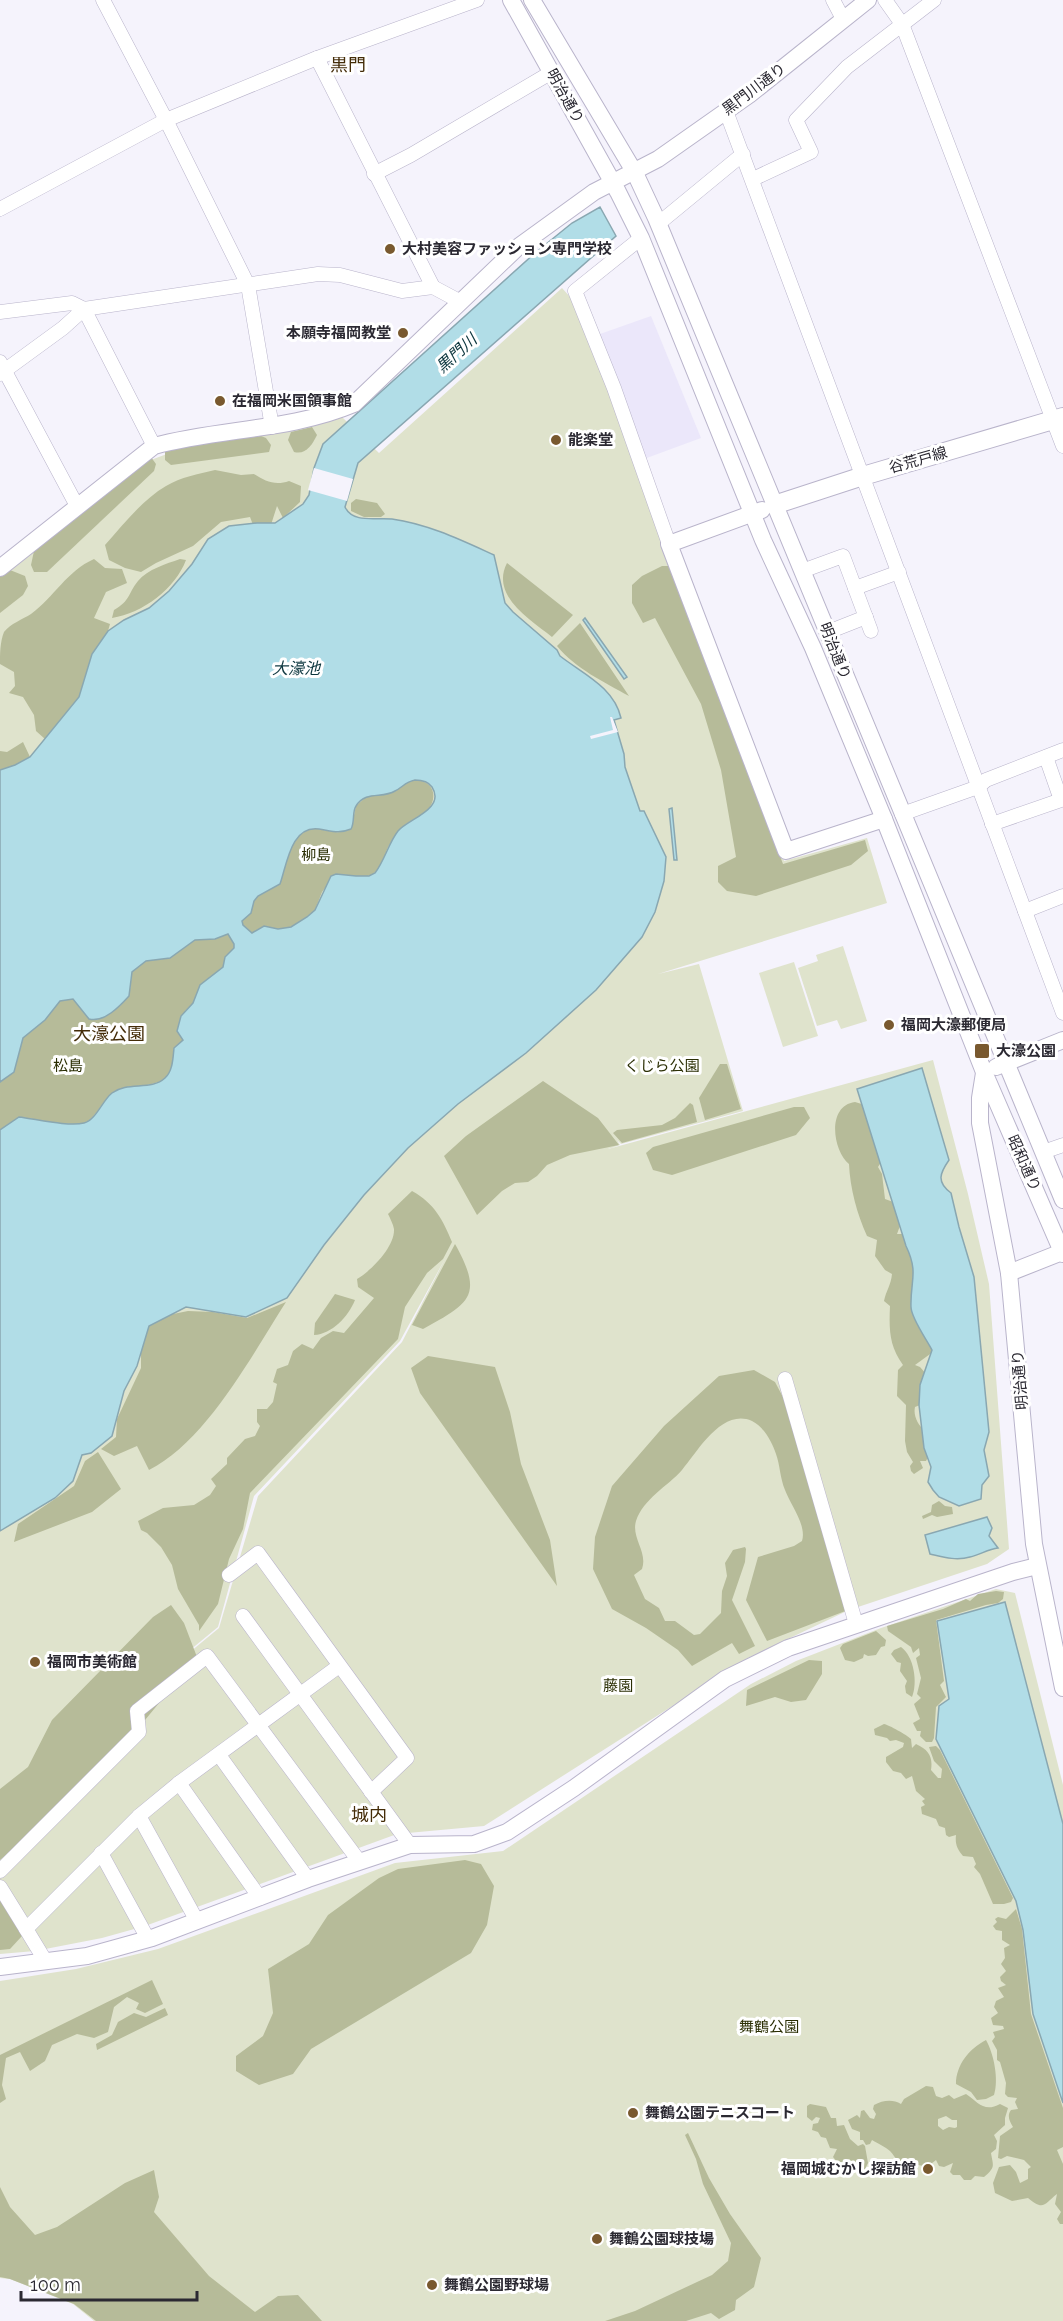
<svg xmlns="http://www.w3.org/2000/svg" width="1063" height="2321" viewBox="0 0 1063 2321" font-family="Raleway,'Noto Sans JP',sans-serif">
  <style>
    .built { fill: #ebe7fa }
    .green { fill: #dfe3cc }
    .forest { fill: #b6bb99; fill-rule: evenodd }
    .water { fill: #b1dde7; stroke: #89a7b1; stroke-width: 1.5; fill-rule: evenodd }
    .pier { fill: #f5f3fc }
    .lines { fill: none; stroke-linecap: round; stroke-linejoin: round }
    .minor-casing { stroke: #b9b4cb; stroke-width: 15 }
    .tertiary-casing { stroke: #b9b4cb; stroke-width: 18 }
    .secondary-casing { stroke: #b9b4cb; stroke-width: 20 }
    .minor { stroke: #fff; stroke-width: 14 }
    .tertiary { stroke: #fff; stroke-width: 16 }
    .secondary { stroke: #fff; stroke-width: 18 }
    .poi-dot { fill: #79592f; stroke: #fff; stroke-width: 2 }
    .labels { text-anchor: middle; stroke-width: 6; stroke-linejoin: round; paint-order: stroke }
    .street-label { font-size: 15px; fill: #2b2932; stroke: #fff }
    .poi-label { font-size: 15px; font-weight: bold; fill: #2b2932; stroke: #fff; text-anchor: start }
    .park-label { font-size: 15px; fill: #2b2f04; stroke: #fff }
    .water-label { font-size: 16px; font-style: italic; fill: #0c363e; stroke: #fff }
    .quarter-label { font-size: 18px; fill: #442c08; stroke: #fff }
  </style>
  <rect width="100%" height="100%" fill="#f5f3fc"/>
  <polygon class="built" points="651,316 701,438 644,459 600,334"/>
  <g class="green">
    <polygon points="562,288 571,298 607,386 784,861 867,838 887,903 658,974 699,964 743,1111 621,1144 617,1140 620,1145 608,1149 933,1060 968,1194 989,1284 1009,1549 987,1564 849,1610 748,1658 484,1826 397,1834 145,1926 102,1938 35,1951 0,1954 0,1809 219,1628 258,1496 402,1342 446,1257 400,1341 254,1496 218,1627 0,1807 0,573 132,467 191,445 342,417 379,453"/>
    <polygon points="843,946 867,1021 841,1029 837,1020 817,1026 798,968 818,961 816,955"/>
    <polygon points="794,962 818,1036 783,1047 759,973"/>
    <polygon points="996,1589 1015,1593 1063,1785 1063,2321 94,2321 73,2304 10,2279 0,2278 0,1981 76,1969 158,1949 395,1863 503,1851 751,1684 796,1661 881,1628"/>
  </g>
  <g class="forest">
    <path d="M 312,427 L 317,435 C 312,445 306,455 294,452 L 288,440 L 291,432 Z"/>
    <polygon points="261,436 266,438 271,445 269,452 171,465 165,460 165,451 173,447"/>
    <polygon points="148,453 156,464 154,471 47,572 34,572 31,565 34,551"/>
    <path d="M 215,470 L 241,475 L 254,474 C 265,481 275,486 289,481 L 301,486 L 300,502 L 283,518 L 277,506 L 269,531 L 258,538 L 250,517 L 221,522 L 193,546 L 156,563 L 141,572 L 125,568 L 109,560 L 105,545 C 123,525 142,500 166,486 C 181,477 198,474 215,470 Z"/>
    <polygon points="356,499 377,503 385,514 381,517 364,517 351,511 351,503"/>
    <path d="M 94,559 L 105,568 L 122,569 L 127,583 L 106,592 L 94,618 L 110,624 L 108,631 L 92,654 L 79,697 L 45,739 L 36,731 L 34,715 L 23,697 L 9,693 L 15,686 L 14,672 L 0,664 C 0,654 0,642 4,632 C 10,624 23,619 31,614 C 54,597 67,571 94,559 Z"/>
    <path d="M 180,559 L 186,560 C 175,589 143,613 112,618 L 114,610 C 131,600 127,595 138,581 C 148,569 166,564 180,559 Z"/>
    <path d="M 507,563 L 573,615 L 552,637 C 531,620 490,596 507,563 Z"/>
    <polygon points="662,566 671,566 783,864 865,840 868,851 851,865 756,896 727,891 718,882 718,866 736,857 721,770 701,704 655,618 643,623 632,603 632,585 642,576"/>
    <polygon points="10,570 25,576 28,586 23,595 0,613 0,577"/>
    <path d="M 580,623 L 629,696 C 604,682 576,669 557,646 Z"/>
    <polygon points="23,742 30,757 15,766 0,770 0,751 7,752"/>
    <path d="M 415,780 C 438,781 438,803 423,815 C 418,819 411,820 406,824 C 401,828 395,836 391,842 C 384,852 384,867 373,874 C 363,880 347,875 336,874 L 322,892 L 315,910 L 307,917 L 291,927 L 278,929 L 264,926 L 252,933 L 243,925 L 242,920 L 251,913 L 254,901 L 258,896 L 280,884 C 286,865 291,826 318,829 C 331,831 338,835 351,829 L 356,806 L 367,796 L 396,791 L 406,782 Z"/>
    <path d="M 228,933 L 234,944 L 234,948 L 225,957 L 223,967 L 200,985 L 193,1003 L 185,1011 L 184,1040 L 174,1048 C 173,1057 173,1071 165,1078 C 152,1089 129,1083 113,1093 C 102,1100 96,1119 84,1123 C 58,1132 29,1106 0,1130 L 0,1082 L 14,1072 L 23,1038 L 45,1020 L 60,1001 L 73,999 L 89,1019 L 97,1020 L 121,1005 L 130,989 L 132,972 L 146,961 L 170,958 L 195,940 L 215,939 Z"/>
    <polygon points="720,1064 727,1064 741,1109 705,1120 699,1098"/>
    <polygon points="543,1081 598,1118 619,1145 570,1155 547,1165 537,1176 528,1182 515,1183 502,1191 477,1215 444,1156 466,1136"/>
    <path d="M 855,1102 L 865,1105 L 883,1159 L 878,1167 L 882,1174 L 885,1199 L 896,1203 L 901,1223 L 897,1234 L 908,1234 L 937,1349 L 915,1365 L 920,1367 L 927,1375 L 927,1402 L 915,1407 C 913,1416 918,1425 925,1431 L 929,1455 L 926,1461 L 920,1461 L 923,1468 L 914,1474 L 911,1471 L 910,1466 L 913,1462 L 907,1452 L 905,1441 L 906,1405 L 897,1396 L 898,1370 L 903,1365 C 889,1346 889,1329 890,1306 L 884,1301 C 886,1291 891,1285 892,1274 L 885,1270 L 875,1256 L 877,1240 L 867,1236 C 857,1214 850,1188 849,1164 C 833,1151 826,1106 855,1102 Z"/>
    <polygon points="690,1103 693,1105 697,1122 622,1143 613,1133 617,1130 662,1125 675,1118"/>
    <polygon points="794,1107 804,1107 810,1118 796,1135 672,1175 653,1170 646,1153 653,1147"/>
    <path d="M 412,1191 C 434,1203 443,1220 452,1242 L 443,1259 L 427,1273 L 405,1307 L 398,1339 L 250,1493 L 243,1529 L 229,1559 L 218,1604 L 199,1631 L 199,1625 L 178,1589 L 172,1565 L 161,1547 L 147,1533 L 141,1530 L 138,1521 L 163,1508 L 194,1505 L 210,1495 L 216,1486 L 211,1479 L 227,1464 L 227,1458 L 245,1439 L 255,1436 L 260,1426 L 257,1422 L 257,1409 L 267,1409 L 273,1402 L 277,1384 L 273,1382 L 277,1369 L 288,1365 L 293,1351 L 302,1344 L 313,1349 L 321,1338 L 333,1331 L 344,1333 L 374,1298 L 358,1287 L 357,1279 C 371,1271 395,1247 394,1229 C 393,1224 390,1218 388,1214 Z"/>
    <path d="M 455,1244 C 484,1296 470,1303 423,1329 L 412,1325 Z"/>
    <path d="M 335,1294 L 355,1300 C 348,1317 332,1334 314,1335 L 315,1323 Z"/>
    <path d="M 286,1302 C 252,1355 206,1442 149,1470 L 137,1446 L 114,1456 L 101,1449 L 116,1437 L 117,1419 L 141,1368 L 141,1350 L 149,1326 L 173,1314 L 188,1311 L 213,1312 L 247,1318 Z"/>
    <polygon points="428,1356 495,1367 510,1412 521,1464 550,1540 557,1586 420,1393 411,1368"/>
    <path d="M 754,1370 L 775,1382 L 784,1399 L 848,1610 L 767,1641 L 746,1600 L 758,1557 L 794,1546 L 802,1541 C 807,1525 790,1504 785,1490 C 780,1478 780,1465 776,1454 C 772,1442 764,1427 752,1421 C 722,1408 698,1451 682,1470 C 668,1486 643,1499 636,1521 C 631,1538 648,1552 642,1569 L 634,1575 L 645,1599 L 659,1608 L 665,1621 L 675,1621 L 694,1635 L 700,1634 L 721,1613 L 722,1591 L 727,1576 L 725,1563 L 733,1550 L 745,1547 L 746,1549 L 745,1562 L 732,1600 L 755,1646 L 739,1654 L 732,1643 L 692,1666 L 678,1650 L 646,1628 L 612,1609 L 593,1569 L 595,1537 L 612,1486 L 664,1426 L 719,1376 Z"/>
    <polygon points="98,1452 121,1489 92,1512 14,1542 18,1524 74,1486 85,1461"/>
    <polygon points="939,1501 945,1506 952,1507 953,1514 937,1517 932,1515 923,1519 922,1516 931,1512 932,1505"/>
    <polygon points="996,1591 1004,1592 1003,1599 998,1603 986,1605 936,1620 944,1681 940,1685 946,1697 936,1707 934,1738 932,1742 926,1742 920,1736 921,1731 917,1731 913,1723 920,1719 914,1704 921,1698 917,1694 921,1678 916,1658 920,1655 919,1648 913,1653 911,1647 888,1631 887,1626 943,1609 966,1599 970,1601 978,1594"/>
    <polygon points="171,1605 184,1623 197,1657 131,1737 37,1830 0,1860 0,1789 28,1767 52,1720 153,1617"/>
    <polygon points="876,1631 886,1640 885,1646 881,1647 876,1655 868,1656 864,1654 863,1658 854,1662 845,1660 840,1648 843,1644"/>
    <path d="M 901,1647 C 914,1656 918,1683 912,1697 L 906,1693 L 905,1686 L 907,1681 L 900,1671 L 901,1663 L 897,1662 L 891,1654 L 894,1650 Z"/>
    <polygon points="809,1660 822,1661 822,1674 806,1700 791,1702 775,1697 746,1706 747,1690"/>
    <path d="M 884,1724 C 889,1725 907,1735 911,1739 L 912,1748 L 916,1744 C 929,1750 933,1757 931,1770 L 938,1778 L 941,1778 L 942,1769 L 934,1761 L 929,1747 L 936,1746 L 940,1750 L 1013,1898 L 1011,1902 L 1004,1904 L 993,1904 L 980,1874 L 974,1867 L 976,1864 L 973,1857 L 963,1856 C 957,1849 955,1844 956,1835 L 949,1837 L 946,1835 L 945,1828 L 939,1826 L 936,1819 L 922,1814 L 921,1807 L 925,1805 L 922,1801 L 925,1799 L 916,1791 L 912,1776 L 906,1779 L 901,1773 L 893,1771 L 886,1762 L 886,1757 L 903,1747 L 904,1743 L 896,1740 L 890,1741 L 887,1738 L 875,1735 L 874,1729 Z"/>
    <polygon points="465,1860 481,1864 494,1886 487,1925 471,1953 311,2049 293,2074 259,2085 236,2071 236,2056 263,2036 273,2013 268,1969 309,1944 328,1915 379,1878 398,1869"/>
    <polygon points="0,1896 22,1936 10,1949 0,1950"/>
    <path d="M 1016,1909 L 1022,1929 L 1031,2014 L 1063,2108 L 1063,2147 L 1057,2150 L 1063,2164 L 1063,2224 L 1060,2224 L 1057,2219 L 1061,2212 L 1055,2204 L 1057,2194 C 1045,2203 1044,2212 1028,2198 L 1012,2201 L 995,2193 L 993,2183 L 999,2167 L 1010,2165 L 1016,2172 L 1020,2183 L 1028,2179 L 1028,2169 L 1031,2167 L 1024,2160 L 1007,2156 L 1001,2159 L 998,2158 L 1000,2136 L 1013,2127 C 1009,2121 1007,2115 1011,2110 L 1018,2109 L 1015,2102 L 1017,2098 L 1008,2097 L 1005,2094 L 1006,2083 L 1000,2062 L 997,2060 L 997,2050 L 992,2041 L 995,2037 L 993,2032 L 1004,2029 L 1003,2026 L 993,2025 L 991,2018 L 998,2013 L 994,2007 L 996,2001 L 1004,1997 L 998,1988 L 1006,1985 L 1001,1981 L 1000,1977 L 1006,1971 L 1001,1964 L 1005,1958 L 1004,1948 L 1010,1945 L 1002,1940 L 1002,1931 L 996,1930 L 993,1926 L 997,1922 L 995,1919 L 998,1917 L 1006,1919 Z"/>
    <polygon points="152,1980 163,2004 145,2013 136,2009 139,2003 127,1997 114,2007 108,2032 94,2038 77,2034 52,2045 45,2061 30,2071 20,2052 6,2058 2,2085 6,2099 0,2103 0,2055"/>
    <polygon points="165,2008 168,2015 97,2050 96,2044 112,2035 118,2022 134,2013 146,2017"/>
    <path d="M 986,2040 C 994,2054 999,2080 994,2095 L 986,2099 L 977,2100 L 971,2092 L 956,2084 C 956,2065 969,2049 986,2040 Z"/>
    <path d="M 926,2086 L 933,2087 L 936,2096 L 942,2098 L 949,2095 L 954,2099 L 966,2094 C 978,2102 984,2113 1000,2104 L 1008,2108 L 1005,2118 L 1005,2125 L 994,2135 L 997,2141 L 996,2149 L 991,2153 C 993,2166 996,2167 984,2177 L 975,2176 L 971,2180 L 964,2180 L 960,2175 L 953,2175 L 950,2172 L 953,2163 L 944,2167 L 939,2166 L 936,2160 C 930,2165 926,2167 918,2165 L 915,2161 C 897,2167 899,2161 890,2151 C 884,2146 879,2144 872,2140 L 870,2144 L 866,2145 L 863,2140 L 860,2140 L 860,2132 L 852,2129 L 848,2120 L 857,2115 L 860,2118 L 861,2111 L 864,2110 L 870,2118 L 874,2119 L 876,2114 L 873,2109 L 874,2105 C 883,2100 893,2099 901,2104 L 904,2099 ZM 946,2116 L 952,2120 L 957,2120 L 957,2127 L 955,2128 L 949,2127 L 943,2130 L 938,2126 L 938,2119 Z"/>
    <polygon points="810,2104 826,2107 831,2118 836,2118 837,2126 844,2125 850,2139 858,2146 863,2144 865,2146 868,2163 865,2169 857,2172 844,2162 838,2163 833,2157 837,2149 830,2148 826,2138 821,2137 818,2132 812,2130 813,2124 818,2123 820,2118 816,2117 812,2121 807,2117 807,2106"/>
    <polygon points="688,2133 709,2178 730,2214 761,2258 754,2287 736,2300 735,2310 719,2319 711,2313 686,2321 605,2321 635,2311 712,2275 728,2261 731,2243 703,2184 696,2159 685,2135"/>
    <polygon points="154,2170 159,2197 154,2212 209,2276 255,2312 278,2296 298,2295 322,2321 96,2321 74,2304 10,2279 0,2277 0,2187 10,2207 35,2235 57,2227 125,2183"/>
  </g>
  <g class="water">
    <path d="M 600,207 L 616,236 L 358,463 L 345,507 C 353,524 377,517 392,519 C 428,524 461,540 494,555 L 505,603 L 513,612 L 557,650 L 560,656 C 583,674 614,687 621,718 L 614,720 L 624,754 L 625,767 L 640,811 L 644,811 L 666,857 L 664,881 L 655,912 L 642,937 L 596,990 L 526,1053 L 458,1104 L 408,1148 L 364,1195 L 324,1245 L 287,1298 L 246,1317 L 186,1307 L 149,1326 L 137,1366 L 124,1391 L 112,1436 L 91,1453 L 82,1455 L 73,1481 L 55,1498 L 0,1531 L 0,1130 L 19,1117 C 36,1119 69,1127 84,1123 C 96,1120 102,1101 112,1093 C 128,1081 151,1091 165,1078 C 173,1071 173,1057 174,1048 L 183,1040 L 177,1031 L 181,1016 L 193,1003 L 200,985 L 223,967 L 225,957 L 234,948 L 234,944 L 228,934 L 215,939 L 195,940 L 170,958 L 146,961 L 132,972 L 129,996 C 120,1006 104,1023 89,1019 L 73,999 L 60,1001 L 45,1020 L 23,1038 L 14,1072 L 0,1082 L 0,770 L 15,765 L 30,757 L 79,697 L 92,654 L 108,631 L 124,620 L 149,608 L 169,591 L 192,564 L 208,539 L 229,526 L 257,523 L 275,523 L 303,504 L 309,495 L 314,468 L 323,444 L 535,253 L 572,223 ZM 415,780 C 422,780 428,781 432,787 C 446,809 408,819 398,831 C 388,844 385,860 375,873 L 369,876 L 356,876 L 336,874 L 331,876 L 315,910 L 307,917 L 291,927 L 278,929 L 264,926 L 252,933 L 243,925 L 242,921 L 251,913 L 254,901 L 258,896 L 280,884 C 287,864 291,825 319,829 C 332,831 339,834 351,829 C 355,822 352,812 356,806 C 366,790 382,799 395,791 C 403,787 405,782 415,780 Z"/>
    <polygon points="585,618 627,677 624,679 583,620"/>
    <polygon points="672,808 677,860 674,860 669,809"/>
    <path d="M 922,1068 L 949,1160 C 940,1173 936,1182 951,1193 L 959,1227 L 974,1277 L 989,1432 L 984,1450 L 989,1476 L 982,1485 L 981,1499 L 959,1506 L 939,1497 L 933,1490 L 928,1482 L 931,1467 L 924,1448 L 919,1405 L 920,1385 L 932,1350 C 927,1340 911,1318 911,1307 C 910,1281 919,1273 906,1246 L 857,1089 Z"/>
    <path d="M 987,1517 L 992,1528 L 989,1536 L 998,1548 C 988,1549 980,1555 970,1557 C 956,1561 943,1557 930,1554 L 925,1535 Z"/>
    <polygon points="1005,1602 1063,1824 1063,2103 1033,2014 1023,1930 1016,1901 936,1739 939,1706 949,1699 937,1621"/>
  </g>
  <g class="pier">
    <polygon points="314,468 353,479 347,501 308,490"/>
    <polygon points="610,717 612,717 618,732 591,739 590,736 613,730"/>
  </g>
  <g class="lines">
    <g class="minor-casing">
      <g id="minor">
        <polyline points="103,0 166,120 248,285 272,427"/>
        <polyline points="833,0 843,19"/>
        <polyline points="885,0 902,24 1063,446"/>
        <polyline points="317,58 433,287"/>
        <polyline points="726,111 1063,1013"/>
        <polyline points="374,174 411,155 552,72"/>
        <polyline points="753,179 811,152 796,120 847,67 934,0"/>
        <polyline points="0,209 166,120 317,58 477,0"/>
        <polyline points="658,224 743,154"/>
        <polyline points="641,238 575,291 614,388 669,544"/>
        <polyline points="0,312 72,303 84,309 154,446"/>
        <polyline points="0,362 77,506"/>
        <polyline points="0,374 63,328 84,309 318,274 340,275 402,291 433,287 461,302"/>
        <polyline points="802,571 843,556 871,631"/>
        <polyline points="855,588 899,572"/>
        <polyline points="828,632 866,617"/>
        <polyline points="902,814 978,787 986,780 1063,750"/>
        <polyline points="992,824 1061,800 1046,757"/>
        <polyline points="1025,911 1063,896"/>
        <polyline points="1043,1152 1063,1145"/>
        <polyline points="785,1379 856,1624"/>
        <polyline points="229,1575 258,1553 407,1758 371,1792"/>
        <polyline points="243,1616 410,1845"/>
        <polyline points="219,1755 308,1879"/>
        <polyline points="179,1783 260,1898"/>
        <polyline points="139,1816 197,1921"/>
        <polyline points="101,1853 148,1939"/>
        <polyline points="0,1871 139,1732 137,1711 207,1656 359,1861"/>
        <polyline points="0,1887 26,1929"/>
        <polyline points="46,1962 26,1929 139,1816 179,1783 339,1666"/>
      </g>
    </g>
    <g class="tertiary-casing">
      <g id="tertiary">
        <polyline points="511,0 618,192 641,238 763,540 813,648 884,819 984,1072 1063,1254"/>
        <polyline points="532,0 635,173 656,218 1063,1200"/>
        <polyline points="762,510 669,544 786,851 884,819"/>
        <path d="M 0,568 L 154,446 C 220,428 290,431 354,404 L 518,247 L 594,192 L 658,159 L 749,95 L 868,0"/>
        <polyline points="996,1067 1063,1040"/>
        <polyline points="984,1073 980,1098 980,1123 1009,1273 1034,1544 1063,1688"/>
        <polyline points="1009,1273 1062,1252"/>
        <polyline points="0,1967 87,1956 152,1938 308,1879 410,1845 474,1844 507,1832 574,1788 725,1679 788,1648 1013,1572 1037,1566"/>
      </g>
    </g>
    <g class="secondary-casing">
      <polyline id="secondary" points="774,505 863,476 1063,417"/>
    </g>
    <use href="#minor" class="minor"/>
    <use href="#tertiary" class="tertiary"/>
    <use href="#secondary" class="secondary"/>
  </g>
  <g class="poi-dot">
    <circle cx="390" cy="249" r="6"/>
    <circle cx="403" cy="333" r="6"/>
    <circle cx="220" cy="401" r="6"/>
    <circle cx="556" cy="440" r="6"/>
    <circle cx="889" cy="1025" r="6"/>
    <rect x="974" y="1043" width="16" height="16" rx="3"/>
    <circle cx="35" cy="1662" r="6"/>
    <circle cx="633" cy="2113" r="6"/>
    <circle cx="928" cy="2169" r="6"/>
    <circle cx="597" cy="2239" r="6"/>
    <circle cx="432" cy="2285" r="6"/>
  </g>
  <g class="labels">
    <g class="street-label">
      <text transform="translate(754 89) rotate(-37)" y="5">黒門川通り</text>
      <text transform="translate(565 96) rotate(61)" y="5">明治通り</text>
      <text transform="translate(918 460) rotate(-16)" y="5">谷荒戸線</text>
      <text transform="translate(835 651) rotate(68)" y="5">明治通り</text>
      <text transform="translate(1024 1163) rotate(66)" y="5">昭和通り</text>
      <text transform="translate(1020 1380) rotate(-95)" y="5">明治通り</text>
    </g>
    <g class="poi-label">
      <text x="402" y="254">大村美容ファッション専門学校</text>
      <text x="391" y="338" text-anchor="end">本願寺福岡教堂</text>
      <text x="232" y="406">在福岡米国領事館</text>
      <text x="568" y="445">能楽堂</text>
      <text x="901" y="1030">福岡大濠郵便局</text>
      <text x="996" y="1056">大濠公園</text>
      <text x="47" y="1667">福岡市美術館</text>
      <text x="645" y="2118">舞鶴公園テニスコート</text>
      <text x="916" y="2174" text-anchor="end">福岡城むかし探訪館</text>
      <text x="609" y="2244">舞鶴公園球技場</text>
      <text x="444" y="2290">舞鶴公園野球場</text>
    </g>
    <g class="park-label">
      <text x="316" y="860">柳島</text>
      <text x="68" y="1071">松島</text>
      <text x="662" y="1071">くじら公園</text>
      <text x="618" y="1691">藤園</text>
      <text x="769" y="2032">舞鶴公園</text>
    </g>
    <g class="water-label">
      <text transform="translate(456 353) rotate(-42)" y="6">黒門川</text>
      <text x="296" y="674">大濠池</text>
    </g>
    <g class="quarter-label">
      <text x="348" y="71">黒門</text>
      <text x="109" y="1040">大濠公園</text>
      <text x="369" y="1821">城内</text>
    </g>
  </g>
  <path d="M21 2291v9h176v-9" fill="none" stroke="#2b2932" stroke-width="3"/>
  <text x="30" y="2291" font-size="18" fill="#2b2932" stroke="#ffffff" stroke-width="4.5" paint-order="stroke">100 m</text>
</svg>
